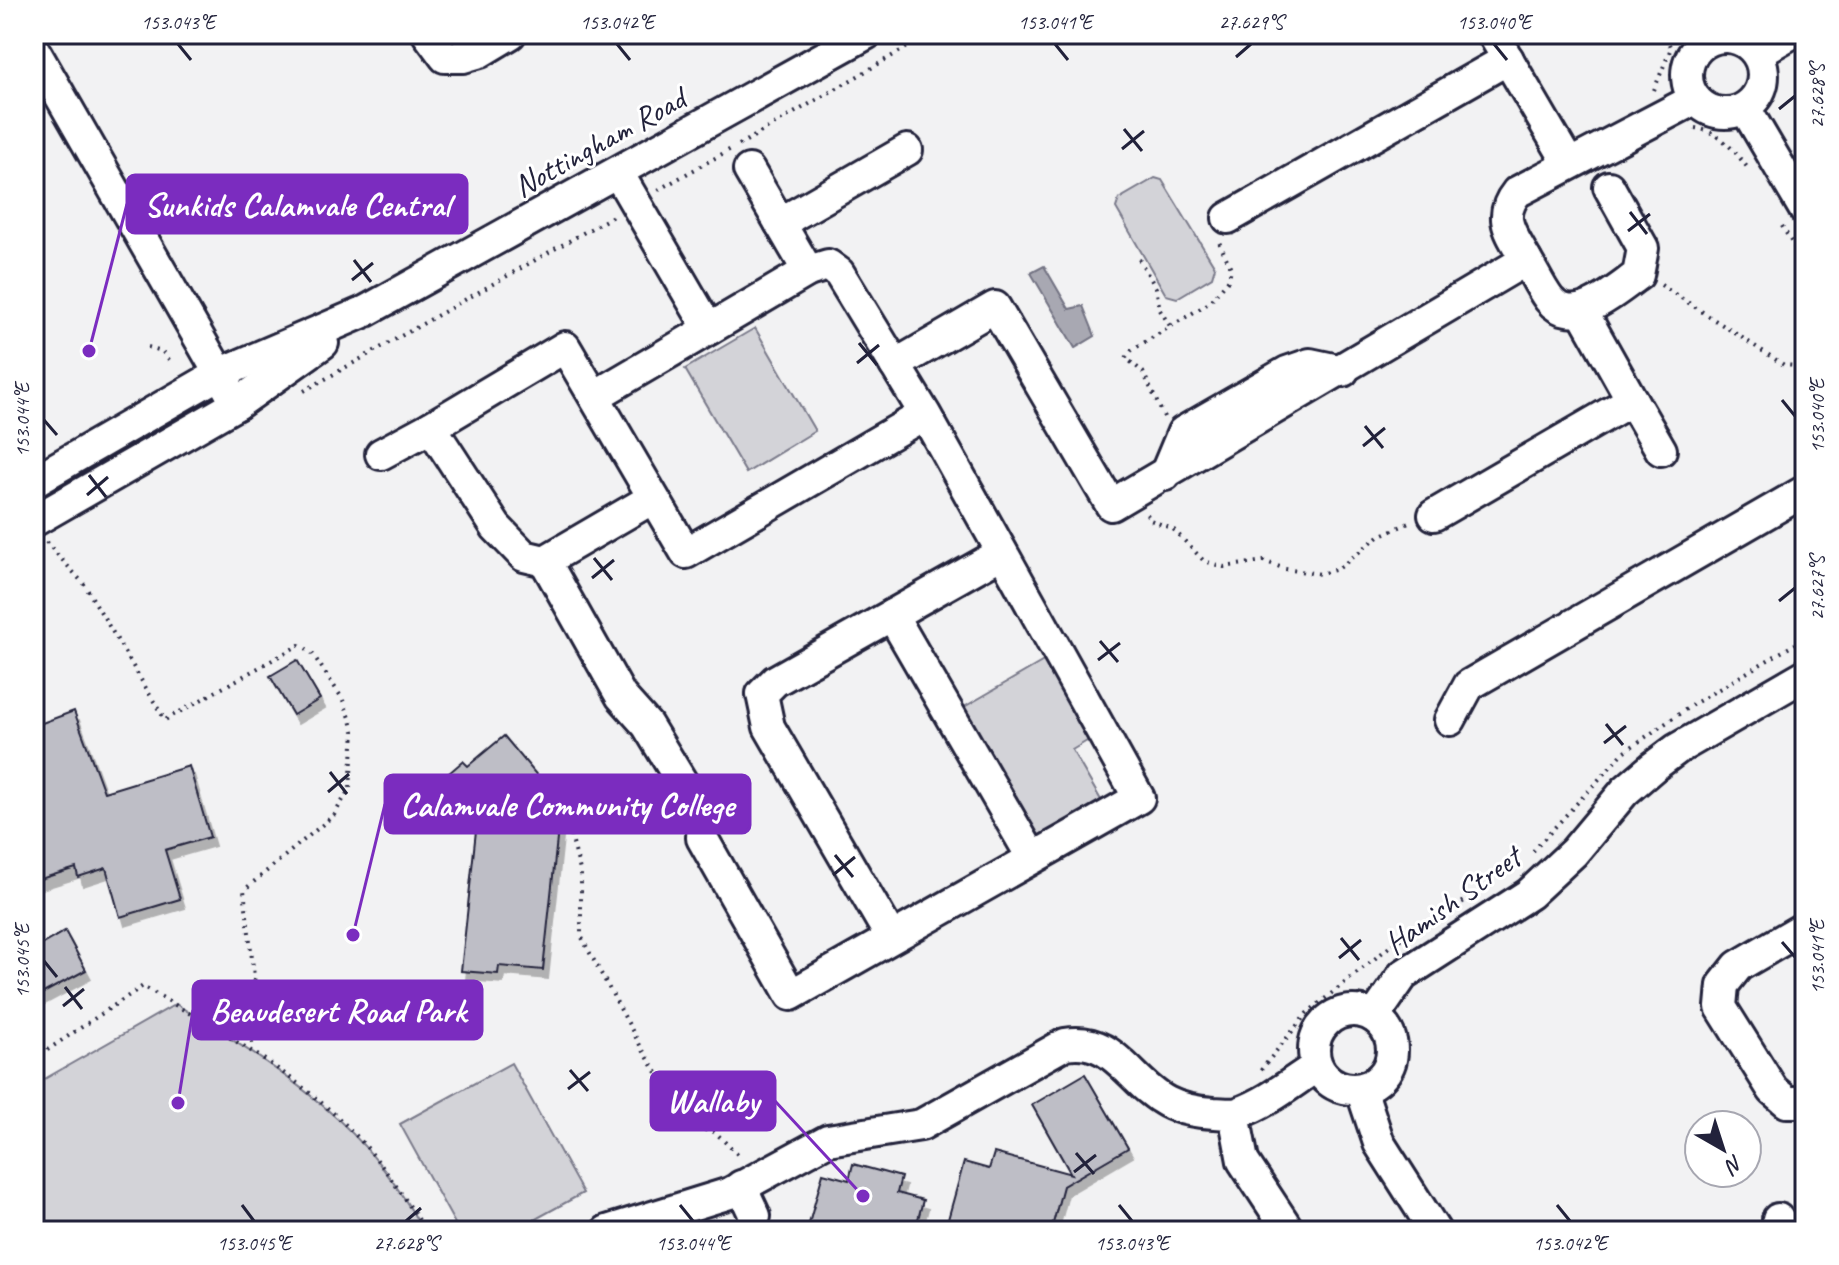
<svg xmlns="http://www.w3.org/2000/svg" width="1839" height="1265" viewBox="0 0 1839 1265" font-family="Caveat,sans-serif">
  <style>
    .green { fill: #d3d3d8; stroke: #7a7a8a; stroke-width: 2 }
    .water { fill: #a8a8b2; stroke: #727282; stroke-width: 2 }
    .building { fill: #bebec6; stroke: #22223b; stroke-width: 2; filter: url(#shadow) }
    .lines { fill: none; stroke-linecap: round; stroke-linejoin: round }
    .minor-casing { stroke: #22223b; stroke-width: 36 }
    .path { stroke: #22223b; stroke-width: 4; stroke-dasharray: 2 6; stroke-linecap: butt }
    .minor { stroke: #fff; stroke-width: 30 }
    .ticks { fill: none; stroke: #22223b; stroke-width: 3 }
    .labels { text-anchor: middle; stroke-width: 6; stroke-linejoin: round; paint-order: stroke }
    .street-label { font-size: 32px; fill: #22223b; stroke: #fff }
    .leader { fill: none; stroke: #7b2cbf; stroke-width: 3 }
    .callout-dot { fill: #7b2cbf; stroke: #fff; stroke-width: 3 }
    .callout { fill: #7b2cbf; stroke: #7b2cbf; stroke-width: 3 }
    .callout-label { font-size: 34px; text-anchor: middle; font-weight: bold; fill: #fff }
    .neatline { fill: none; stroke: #22223b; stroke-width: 3 }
    .ticks-label { font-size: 20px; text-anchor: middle; fill: #22223b }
  </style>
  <defs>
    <filter id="shadow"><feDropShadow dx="5" dy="9" stdDeviation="0" flood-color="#0004"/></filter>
  </defs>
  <rect width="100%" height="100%" fill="#f2f2f3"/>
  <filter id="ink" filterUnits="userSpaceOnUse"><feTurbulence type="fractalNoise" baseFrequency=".0125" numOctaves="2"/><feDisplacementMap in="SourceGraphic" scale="16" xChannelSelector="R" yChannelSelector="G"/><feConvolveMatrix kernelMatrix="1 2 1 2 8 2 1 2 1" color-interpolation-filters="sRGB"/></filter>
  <g filter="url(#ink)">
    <g class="green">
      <polygon points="1155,178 1162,180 1215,267 1212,277 1177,298 1166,295 1116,208 1119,199"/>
      <polygon points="755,328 815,431 746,473 685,369"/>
      <polygon points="1047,659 1092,738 1072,750 1105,807 1039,845 959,710"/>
      <path d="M 176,1004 C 277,1068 366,1120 423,1231 L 34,1231 L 34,1085 Z"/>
      <polygon points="511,1063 583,1193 514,1231 459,1231 400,1124"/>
    </g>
    <polygon class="water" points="1044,266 1069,309 1083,306 1095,336 1075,348 1031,273"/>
    <g class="building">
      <polygon points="297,660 320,699 293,715 270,676"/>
      <polygon points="74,711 104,792 189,766 210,837 165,850 180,899 120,917 106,868 78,877 76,868 34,881 34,726"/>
      <polygon points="504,736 555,797 558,829 543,970 499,966 498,974 461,971 477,821 442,779 463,761 468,766"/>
      <polygon points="65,931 86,970 34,998 34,949"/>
      <polygon points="1085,1074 1128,1148 1063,1186 1051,1231 976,1231 947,1223 964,1162 989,1169 994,1153 1071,1174 1032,1105"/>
      <polygon points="853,1164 901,1177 897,1193 923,1200 915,1231 807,1231 823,1173 849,1180"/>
    </g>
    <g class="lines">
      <g class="minor-casing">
        <g id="minor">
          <polyline points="428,34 445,57 463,57 480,52 510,34"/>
          <polyline points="1493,34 1569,164"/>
          <circle cx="1725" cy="75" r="38"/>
          <polyline points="34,50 237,404"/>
          <polyline points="1757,53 1790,34"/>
          <polyline points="1745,108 1805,210"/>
          <polyline points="749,170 808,271"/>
          <polyline points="618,173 709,329"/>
          <polyline points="1228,218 1508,59"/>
          <polyline points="780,223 907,150"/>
          <path d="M 1526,260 C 1534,273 1540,287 1549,299 C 1574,330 1616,290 1638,275 L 1643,248 L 1609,187"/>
          <path d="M 895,365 L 995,307 L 1111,505 L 1526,260 C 1512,234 1496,218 1517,192 L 1695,99"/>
          <polyline points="595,396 808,271 828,265 839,273 925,414 686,553 565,347 431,427 496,527 524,556 545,561 621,696 647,725 703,817 702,838 791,995 1139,798 925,414"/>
          <polyline points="1632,400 1661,450"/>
          <polyline points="381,454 431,427"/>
          <polyline points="1165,475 1183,432 1287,372 1310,364 1343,371"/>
          <polyline points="34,481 219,374 366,311 866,34"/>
          <polyline points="1434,515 1632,400 1582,311"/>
          <polyline points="34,521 237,404 323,343"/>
          <polyline points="545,561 653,498"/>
          <polyline points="892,615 1032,857"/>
          <polyline points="1450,720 1469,685 1805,491"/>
          <polyline points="1805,927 1738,966 1723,985 1721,1007 1773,1090 1787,1102 1805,1102"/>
          <polyline points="891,937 769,727 762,694 775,681 1002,553"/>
          <circle cx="1353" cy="1050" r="39"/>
          <polyline points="1374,1017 1403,975 1529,894 1574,852 1625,791 1653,767 1677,749 1805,675"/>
          <polyline points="1361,1089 1379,1143 1435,1231"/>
          <polyline points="1234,1114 1243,1161 1289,1231"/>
          <polyline points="741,1186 755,1216"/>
          <polyline points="1778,1219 1786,1231"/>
          <path d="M 607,1231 L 730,1193 L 828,1140 L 921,1125 L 1065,1044 C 1114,1035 1129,1082 1167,1102 C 1182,1110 1197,1112 1214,1113 C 1222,1113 1230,1115 1238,1113 C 1267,1103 1291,1083 1317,1066"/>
        </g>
      </g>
      <g class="path">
        <polyline points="1654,90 1671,48 1664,34"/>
        <path d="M 1695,128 C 1719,131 1732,148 1747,167"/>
        <polyline points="739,145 930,34"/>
        <polyline points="658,190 731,149"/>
        <polyline points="1782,226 1805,265"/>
        <polyline points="1139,259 1156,288 1160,310 1170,326"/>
        <polyline points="1661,285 1784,365 1797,366 1805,361"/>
        <polyline points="148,347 162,351 170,361"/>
        <polyline points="304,391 613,216"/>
        <polyline points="1164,417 1143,372 1126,358 1132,350 1209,303 1229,279 1231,268 1219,242"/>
        <polyline points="1147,514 1150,520 1173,529 1204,561 1224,567 1264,561 1285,569 1320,574 1338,569 1379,536 1409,523"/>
        <polyline points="46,542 84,584 165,720 299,645 312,653 342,698 351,720 354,731 350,788 334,815 244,890 259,1019 250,1049"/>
        <polyline points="567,820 581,874 581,935 584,942 641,1047 691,1127 715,1132 740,1157"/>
        <polyline points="1533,851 1624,752 1692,705 1805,638"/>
        <path d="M 34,1059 L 143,986 C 220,1032 301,1074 362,1142 C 386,1169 406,1200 426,1231"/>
        <polyline points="1261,1070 1307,1013 1393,944 1468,899"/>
        <polyline points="569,1231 581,1226"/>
      </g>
      <use href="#minor" class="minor"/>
    </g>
  </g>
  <path class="ticks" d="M 178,44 L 191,60M 617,44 L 630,60M 1055,44 L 1068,60M 1494,44 L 1507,60M 1236,57 L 1251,44M 1779,109 L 1795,96M 1124,129 L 1142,151M 1122,149 L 1144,131M 1630,212 L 1647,234M 1628,231 L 1650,214M 354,260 L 371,282M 352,280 L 373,263M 859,343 L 877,365M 857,363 L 879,345M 1782,400 L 1795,416M 44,420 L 57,435M 1365,426 L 1383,448M 1363,446 L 1385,428M 89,475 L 106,497M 87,495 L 108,477M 594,558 L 612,580M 592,578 L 614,560M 1779,601 L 1795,588M 1100,641 L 1118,662M 1098,660 L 1120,643M 1606,724 L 1623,745M 1604,743 L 1626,726M 330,772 L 347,794M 328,792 L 349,774M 835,855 L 853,877M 833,875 L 855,857M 1341,938 L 1359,960M 1782,942 L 1795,957M 1339,958 L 1361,940M 44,961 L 57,977M 65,987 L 82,1009M 63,1006 L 84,989M 570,1070 L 588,1091M 568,1089 L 590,1072M 1076,1153 L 1094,1174M 1074,1172 L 1096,1155M 242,1205 L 254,1221M 680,1205 L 693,1221M 1119,1205 L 1132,1221M 1557,1205 L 1570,1221M 406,1221 L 421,1208"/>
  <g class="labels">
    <g class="street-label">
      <text transform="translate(599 142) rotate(-29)" y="11">Nottingham Road</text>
      <text transform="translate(1452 900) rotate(-36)" y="11">Hamish Street</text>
    </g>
  </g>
  <path class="leader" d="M89 351L127 204M353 935L385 804M178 1103L193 1010M863 1196L775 1101"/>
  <g class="callout-dot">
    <circle cx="89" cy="351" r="8"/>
    <circle cx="353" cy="935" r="8"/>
    <circle cx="178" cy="1103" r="8"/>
    <circle cx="863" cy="1196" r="8"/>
  </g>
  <g class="callout">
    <rect x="127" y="175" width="340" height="58" rx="8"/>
    <rect x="385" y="775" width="365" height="58" rx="8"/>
    <rect x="193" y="981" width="289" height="58" rx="8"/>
    <rect x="651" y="1072" width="124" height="58" rx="8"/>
  </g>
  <g class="callout-label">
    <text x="297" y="216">Sunkids Calamvale Central</text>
    <text x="567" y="816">Calamvale Community College</text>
    <text x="338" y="1022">Beaudesert Road Park</text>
    <text x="713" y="1112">Wallaby</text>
  </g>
  <rect width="1839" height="1265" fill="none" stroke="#fff" stroke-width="88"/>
  <g transform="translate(1723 1149) rotate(141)"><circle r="38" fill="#ffffff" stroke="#a7a7b1" stroke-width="2"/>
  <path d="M0-6L14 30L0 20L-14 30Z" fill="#22223b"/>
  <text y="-12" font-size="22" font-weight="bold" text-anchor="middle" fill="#22223b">N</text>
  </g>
  <rect x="44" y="44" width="1751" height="1177" class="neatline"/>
  <g class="ticks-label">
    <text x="178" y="29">153.043°E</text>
    <text x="617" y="29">153.042°E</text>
    <text x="1055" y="29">153.041°E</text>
    <text x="1251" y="29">27.629°S</text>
    <text x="1494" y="29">153.040°E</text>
    <text transform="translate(1817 96) rotate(-90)" y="7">27.628°S</text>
    <text transform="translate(1817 416) rotate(-90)" y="7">153.040°E</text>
    <text transform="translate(22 420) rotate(-90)" y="7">153.044°E</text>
    <text transform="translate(1817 588) rotate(-90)" y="7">27.627°S</text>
    <text transform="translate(1817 957) rotate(-90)" y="7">153.041°E</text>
    <text transform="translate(22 961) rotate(-90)" y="7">153.045°E</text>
    <text x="254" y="1250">153.045°E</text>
    <text x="406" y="1250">27.628°S</text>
    <text x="693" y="1250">153.044°E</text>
    <text x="1132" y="1250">153.043°E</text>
    <text x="1570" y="1250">153.042°E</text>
  </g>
</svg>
